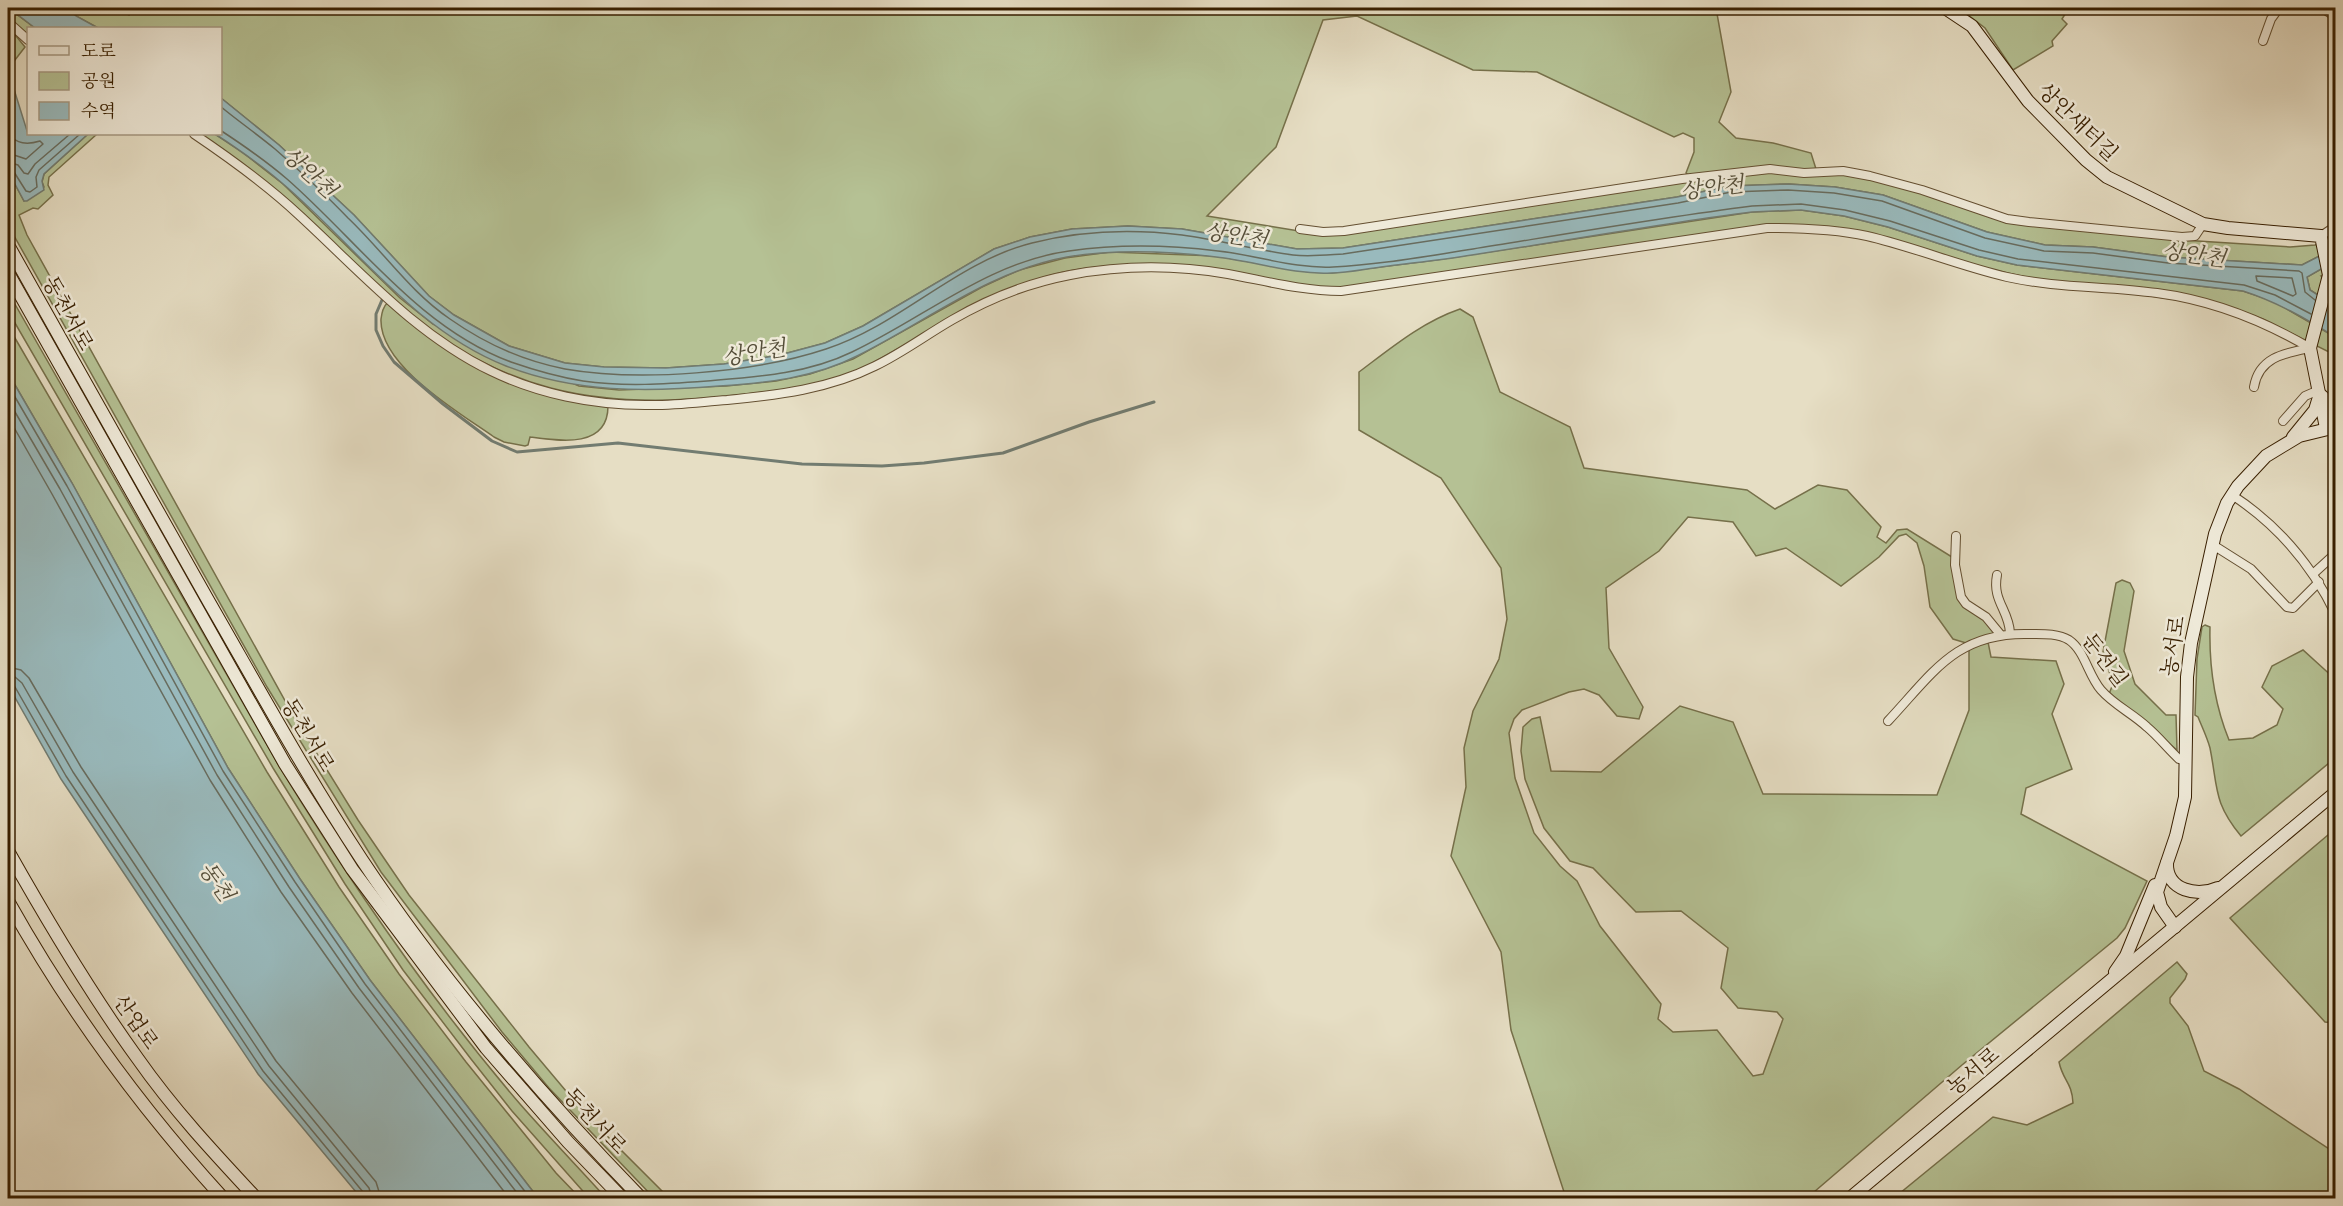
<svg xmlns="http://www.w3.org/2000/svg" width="2343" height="1206" viewBox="0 0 2343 1206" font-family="'EB Garamond','Noto Serif KR',serif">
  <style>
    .green { fill: #b5c194; stroke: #76704a; stroke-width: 1.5 }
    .water { fill: #99babd; stroke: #727c71; stroke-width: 1.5 }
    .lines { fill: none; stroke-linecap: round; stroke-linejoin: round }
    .shore { stroke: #686c5e; stroke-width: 1.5 }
    .stream { stroke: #727c71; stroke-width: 3 }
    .street-casing { stroke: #644f31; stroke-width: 10 }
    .secondary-casing { stroke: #381f00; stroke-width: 14 }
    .street { stroke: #efead9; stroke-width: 8 }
    .secondary { stroke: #efead9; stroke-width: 12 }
    .labels { text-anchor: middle; stroke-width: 5; stroke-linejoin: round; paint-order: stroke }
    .street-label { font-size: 21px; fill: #381f00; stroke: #efead9 }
    .water-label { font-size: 22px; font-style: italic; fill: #554e39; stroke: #efead9 }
  </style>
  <rect width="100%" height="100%" fill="#e6dec4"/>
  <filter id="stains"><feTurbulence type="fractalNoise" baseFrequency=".00333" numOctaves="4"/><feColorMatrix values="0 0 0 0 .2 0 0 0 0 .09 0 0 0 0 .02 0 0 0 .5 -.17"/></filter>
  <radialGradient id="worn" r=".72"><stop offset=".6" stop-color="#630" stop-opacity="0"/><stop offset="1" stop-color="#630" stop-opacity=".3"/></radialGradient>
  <g class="green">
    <polygon points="8,8 35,28 28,28 28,35 8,18"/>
    <polygon points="67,8 117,8 129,15 136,8 1716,8 1731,92 1719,122 1736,138 1773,143 1811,153 1816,169 1803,171 1767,166 1690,176 1686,173 1694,152 1694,138 1683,133 1674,137 1537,72 1473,70 1357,16 1323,20 1276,147 1207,216 1299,231 1334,235 1721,175 1770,171 1804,176 1843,173 1889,183 2017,223 2182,240 2290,247 2315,245 2335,238 2335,248 2302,265 2168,257 2093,247 2045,245 1987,232 1883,195 1835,187 1789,184 1730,186 1677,197 1343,248 1297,249 1182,229 1128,226 1072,229 1030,237 994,249 863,326 825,343 780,355 724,364 666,368 604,367 565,363 509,346 454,315 429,296 354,215 279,145 221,98 220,28 98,28 76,16"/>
    <polygon points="1959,8 2069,8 2062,19 2067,24 2052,41 2053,46 2013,70 1985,28"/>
    <polygon points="8,26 25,47 8,69"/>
    <polygon points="88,134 97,134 49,177 48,185 53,195 38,209 33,208 19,215 27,235 293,715 358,820 409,895 529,1047 587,1116 669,1198 654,1198 549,1088 502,1032 381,872 267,687 8,225 8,171 24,201 44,187 42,182 44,174"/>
    <path d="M 199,134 L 215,134 L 241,151 L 283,184 L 400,298 L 433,324 L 579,386 L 619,390 L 726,386 L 776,381 L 810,374 L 853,359 L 982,287 L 1019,270 L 1065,258 L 1110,252 L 1216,256 L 1309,272 L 1332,273 L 1436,260 L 1752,212 L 1801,210 L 1844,216 L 1888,227 L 1977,256 L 2017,265 L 2243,291 L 2273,301 L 2330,334 L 2335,337 L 2335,355 L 2263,319 L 2231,308 L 2030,278 L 1981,267 L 1889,238 L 1791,225 L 1341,288 L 1318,287 L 1143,264 C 1110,265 1069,268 1038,279 C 1022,285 1006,295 990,303 C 965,315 939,327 914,340 C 898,348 883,358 867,366 C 820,388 768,392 717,397 C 594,409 501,390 404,310 C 368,281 339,245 304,215 C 270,186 233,160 199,134 Z"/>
    <polygon points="2335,261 2335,269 2321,276 2335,287 2335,306 2310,290 2307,277"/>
    <path d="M 8,292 L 279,766 C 351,884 430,999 520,1104 C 548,1136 578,1167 606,1198 L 589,1198 L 512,1111 L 471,1059 L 403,970 L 345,884 L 273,768 L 8,311 Z"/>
    <path d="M 388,302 L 497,377 L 608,406 C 608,449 559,441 530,437 L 528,445 L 525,446 L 504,442 L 494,437 C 460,413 379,366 381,319 C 382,312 383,307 388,302 Z"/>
    <path d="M 1460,309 L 1473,317 L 1500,392 L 1570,427 L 1584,468 L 1747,490 L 1775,509 L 1818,485 L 1847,490 L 1881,527 L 1877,537 L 1886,543 L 1897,530 L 1907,529 L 1952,557 L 1958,598 L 1983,618 L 1994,631 L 1993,634 L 1966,643 L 1953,639 L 1930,607 L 1924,566 L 1917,543 L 1906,534 L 1899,536 L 1879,557 L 1841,586 L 1786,548 L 1756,556 L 1733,522 L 1688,517 L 1659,551 L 1606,588 L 1609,648 L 1643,707 L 1639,719 L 1617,716 L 1599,695 L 1584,689 L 1569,692 L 1522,710 L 1514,719 L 1509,733 L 1515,778 L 1534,833 L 1560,866 L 1577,881 L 1600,926 L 1661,1004 L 1658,1019 L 1673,1032 L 1717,1030 L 1753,1076 L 1763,1074 L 1783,1019 L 1777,1012 L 1738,1008 L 1721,988 L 1728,948 L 1681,911 L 1636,912 L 1593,868 L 1570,861 L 1544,828 L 1525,779 L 1521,751 L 1523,727 L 1532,719 L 1540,717 L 1551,771 L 1601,772 L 1680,706 L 1733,722 L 1763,794 L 1937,795 L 1969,710 L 1969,648 L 1988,642 L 1991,657 L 2056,661 L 2064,684 L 2052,714 L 2072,769 L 2026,788 L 2021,814 L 2147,881 L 2125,928 L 2117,938 L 1962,1065 L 1807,1198 L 1566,1198 L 1511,1030 L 1501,952 L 1451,856 L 1466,787 L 1464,748 L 1473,711 L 1499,659 L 1507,619 L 1501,568 L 1441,478 L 1359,430 L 1359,372 C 1391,348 1422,322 1460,309 Z"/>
    <polygon points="8,326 267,772 339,887 399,974 466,1062 556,1173 580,1198 538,1198 370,980 300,879 228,768 72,483 8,373"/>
    <polygon points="2122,580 2130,583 2134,591 2124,651 2135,684 2166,715 2176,715 2177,750 2109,694 2113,684 2103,652 2116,583"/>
    <path d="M 2205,625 L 2210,627 C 2209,666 2214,703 2229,740 L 2253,738 L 2277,725 L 2283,709 L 2262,687 L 2272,666 L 2303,650 L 2335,679 L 2335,758 L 2241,836 C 2213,802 2218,788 2210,748 C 2207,737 2202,727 2198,717 L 2195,715 L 2197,659 L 2202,627 Z"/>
    <polygon points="2335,829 2335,1023 2325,1022 2230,918"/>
    <path d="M 2177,962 L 2187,974 L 2185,979 L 2170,998 L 2170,1003 L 2188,1026 L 2204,1071 L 2239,1089 L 2335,1153 L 2335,1198 L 1894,1198 L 1993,1117 L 2027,1125 L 2073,1103 C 2072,1082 2063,1081 2059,1062 Z"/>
  </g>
  <g class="water">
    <polygon points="9,8 67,8 76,16 98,28 35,28"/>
    <polygon points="8,84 13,86 28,134 88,134 44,174 42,181 44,190 27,201 24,201 8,171"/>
    <path d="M 221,98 L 279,145 L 354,215 L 429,296 L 454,315 L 509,346 L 565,363 L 604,367 L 666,368 L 724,364 L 780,355 L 825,343 L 863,326 L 994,249 L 1030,237 L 1072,229 L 1128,226 L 1182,229 L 1297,249 L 1343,248 L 1677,197 L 1730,186 L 1788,184 L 1835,187 L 1883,195 L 1987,232 L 2045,245 L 2093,247 L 2168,257 L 2302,265 L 2335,248 L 2335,261 L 2307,277 L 2310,290 L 2335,306 L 2335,337 C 2305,318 2277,302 2243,291 L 2017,265 L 1977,256 L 1888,227 L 1844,216 L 1801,210 L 1752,212 C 1658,224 1565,241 1472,255 C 1442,260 1411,263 1381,267 C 1365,269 1348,273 1331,273 C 1293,275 1254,261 1216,257 C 1168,251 1115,249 1067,257 C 989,271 926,322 857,356 C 814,378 766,383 719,386 C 647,392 575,393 506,366 C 414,330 355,245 282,183 C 261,165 238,149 215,134 L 220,134 Z"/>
    <polygon points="8,373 72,483 228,768 300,879 370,980 538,1198 361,1198 258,1074 61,779 8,685"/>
  </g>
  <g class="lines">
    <g class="shore">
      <path d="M 220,106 C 238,121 257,134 275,149 C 300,171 325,194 348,218 C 383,251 410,292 450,319 C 484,343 524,361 565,369 C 639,382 754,373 826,349 C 900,325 956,262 1032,243 C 1080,231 1133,229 1182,235 C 1219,240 1256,250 1293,255 C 1309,257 1327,255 1343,254 L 1678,203 L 1731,192 L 1788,190 L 1834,193 L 1882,201 L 1985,238 L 2044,251 L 2093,253 L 2168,263 L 2299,271 L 2302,273 L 2305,292 L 2315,300"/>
      <path d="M 220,130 C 243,145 266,161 287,179 C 358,241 419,328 511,362 C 534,370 558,377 583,381 C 624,387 666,384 707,381 C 756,377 807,374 852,352 C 924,318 988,262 1069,251 C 1118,244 1169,245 1218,251 C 1256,255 1295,269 1333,267 C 1379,265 1427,256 1473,249 C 1566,234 1658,218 1752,206 L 1801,204 L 1845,210 L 1890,221 L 1979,250 L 2018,259 L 2244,285 L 2275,295 L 2311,314"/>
      <path d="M 8,134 C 17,144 27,145 40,141 L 43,144 L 26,159 L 8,153"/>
      <polyline points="8,162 18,165 24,173 28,174 35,164 70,134"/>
      <polyline points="8,169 14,172 26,191 30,192 37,187 36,177 39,170 80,134"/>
      <polygon points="2256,276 2292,278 2296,294 2293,296 2257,281"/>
      <polyline points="8,385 67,486 223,771 295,882 365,984 530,1198"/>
      <polyline points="8,400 60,489 217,775 289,887 359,988 521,1198"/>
      <polyline points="8,417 52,494 210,780 281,892 352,993 509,1198"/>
      <polyline points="8,667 21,670 29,678 81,767 276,1061 376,1182 381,1198"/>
      <polyline points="8,676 15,677 22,683 73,772 269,1066 369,1188 372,1198"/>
      <polyline points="8,684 15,687 66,776 263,1071 363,1192 365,1198"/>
    </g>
    <polyline class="stream" points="382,300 376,314 376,330 383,346 394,362 443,404 492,441 517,452 618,443 802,464 882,466 924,463 1003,453 1089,422 1154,402"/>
    <g class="street-casing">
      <g id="street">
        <polyline points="2322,8 2336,17"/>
        <polyline points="8,22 28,40"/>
        <polyline points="2263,41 2271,19 2279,8"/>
        <path d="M 194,134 C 231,159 266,184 299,215 C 360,271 415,334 491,371 C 538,394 593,405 645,405 C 672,406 700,402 727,400 C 778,395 829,389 875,366 C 902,353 926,335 952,320 C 988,299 1028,283 1070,275 C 1122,265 1176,265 1228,274 C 1266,281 1302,291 1341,291 L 1767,228 C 1800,228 1834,229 1867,236 C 1914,247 1960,266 2007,277 C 2056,288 2107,286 2157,293 C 2210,300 2264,321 2310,348"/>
        <polyline points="1300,229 1323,232 1344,231 1682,179 1770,169 1804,173 1843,171 1870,176 1922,190 2007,219 2029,222 2182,237 2195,236 2203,224"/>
        <polyline points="2321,236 2336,226"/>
        <path d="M 2254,387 C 2259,357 2285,353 2310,348"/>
        <polyline points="2283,421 2305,396 2319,390"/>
        <path d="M 2232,495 C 2278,525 2312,565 2336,615"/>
        <polyline points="1956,536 1955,565 1961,597 1966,604 1986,617 2000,634"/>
        <polyline points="2213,545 2251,569 2287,607 2293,608 2319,582"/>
        <polyline points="2313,574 2336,553"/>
        <path d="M 1997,575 C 1992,601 2009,610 2010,633"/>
        <path d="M 1888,721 C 1933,673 1956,632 2029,634 C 2041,634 2058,633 2069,640 C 2085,651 2088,675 2101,690 C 2114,705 2132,713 2147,727 C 2159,737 2168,749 2179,759 L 2186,761"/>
      </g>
    </g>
    <g class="secondary-casing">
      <g id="secondary">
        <polyline points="1945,8 1972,26 2028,101 2086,160 2107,177 2203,224 2228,228 2321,236 2329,275 2310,348 2326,428"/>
        <path d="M 8,245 C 75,364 142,484 209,602 C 259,689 307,777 362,860 C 443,982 540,1094 641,1198"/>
        <polyline points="8,273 285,764 352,869 486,1048 568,1142 622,1198"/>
        <polyline points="2322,396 2336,411"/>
        <polyline points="2293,437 2315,410 2319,397"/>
        <path d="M 8,851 C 48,922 90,993 138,1059 C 173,1109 215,1154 256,1198"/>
        <path d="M 2167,863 C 2166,891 2198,897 2218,888"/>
        <path d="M 8,901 C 69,1010 139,1106 223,1198"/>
        <polyline points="2175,927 2161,907 2157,892 2176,836 2185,797 2187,677 2191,643 2215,534 2227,503 2238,486 2266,456 2299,436 2336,427"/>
        <polyline points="2115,972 2126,956 2155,885"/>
        <polyline points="1850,1198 2336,792"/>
      </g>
    </g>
    <use href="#street" class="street"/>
    <use href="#secondary" class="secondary"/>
  </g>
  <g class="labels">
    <g class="street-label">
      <text transform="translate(2078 122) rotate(44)" y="7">상안새터길</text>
      <text transform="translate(68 313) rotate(61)" y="7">동천서로</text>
      <text transform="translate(2173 646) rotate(-81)" y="7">농서로</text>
      <text transform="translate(2105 660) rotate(53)" y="7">둔전길</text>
      <text transform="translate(308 735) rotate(59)" y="7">동천서로</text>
      <text transform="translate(136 1022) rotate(55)" y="7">산업로</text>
      <text transform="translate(1973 1071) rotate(-40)" y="7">농서로</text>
      <text transform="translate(595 1121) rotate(47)" y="7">동천서로</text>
    </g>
    <g class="water-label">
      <text transform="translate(310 172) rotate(42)" y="8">상안천</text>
      <text transform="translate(1712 187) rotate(-7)" y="8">상안천</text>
      <text transform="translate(1236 235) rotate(9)" y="8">상안천</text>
      <text transform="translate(2194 254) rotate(8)" y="8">상안천</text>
      <text transform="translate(754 352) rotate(-9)" y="8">상안천</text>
      <text transform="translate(217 881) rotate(55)" y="8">동천</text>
    </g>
  </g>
  <rect width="2343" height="1206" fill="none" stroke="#e6dec4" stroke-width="30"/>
  <rect x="9" y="9" width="2325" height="1188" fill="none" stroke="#381f00" stroke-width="3"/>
  <rect x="15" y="15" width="2313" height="1176" fill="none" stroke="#381f00" stroke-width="1.5"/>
  <rect x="27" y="27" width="195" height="108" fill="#efead9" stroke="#a69982" stroke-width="1.5"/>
  <rect x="39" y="46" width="30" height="9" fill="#efead9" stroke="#a69982" stroke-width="1.5"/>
  <text x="81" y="57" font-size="18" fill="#381f00">도로</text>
  <rect x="39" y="72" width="30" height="18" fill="#b5c194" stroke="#a69982" stroke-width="1.5"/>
  <text x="81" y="87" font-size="18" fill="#381f00">공원</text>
  <rect x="39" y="102" width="30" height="18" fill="#99babd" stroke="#a69982" stroke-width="1.5"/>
  <text x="81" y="117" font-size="18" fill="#381f00">수역</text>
  <rect width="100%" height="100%" filter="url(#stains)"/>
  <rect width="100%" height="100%" fill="url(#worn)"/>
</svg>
